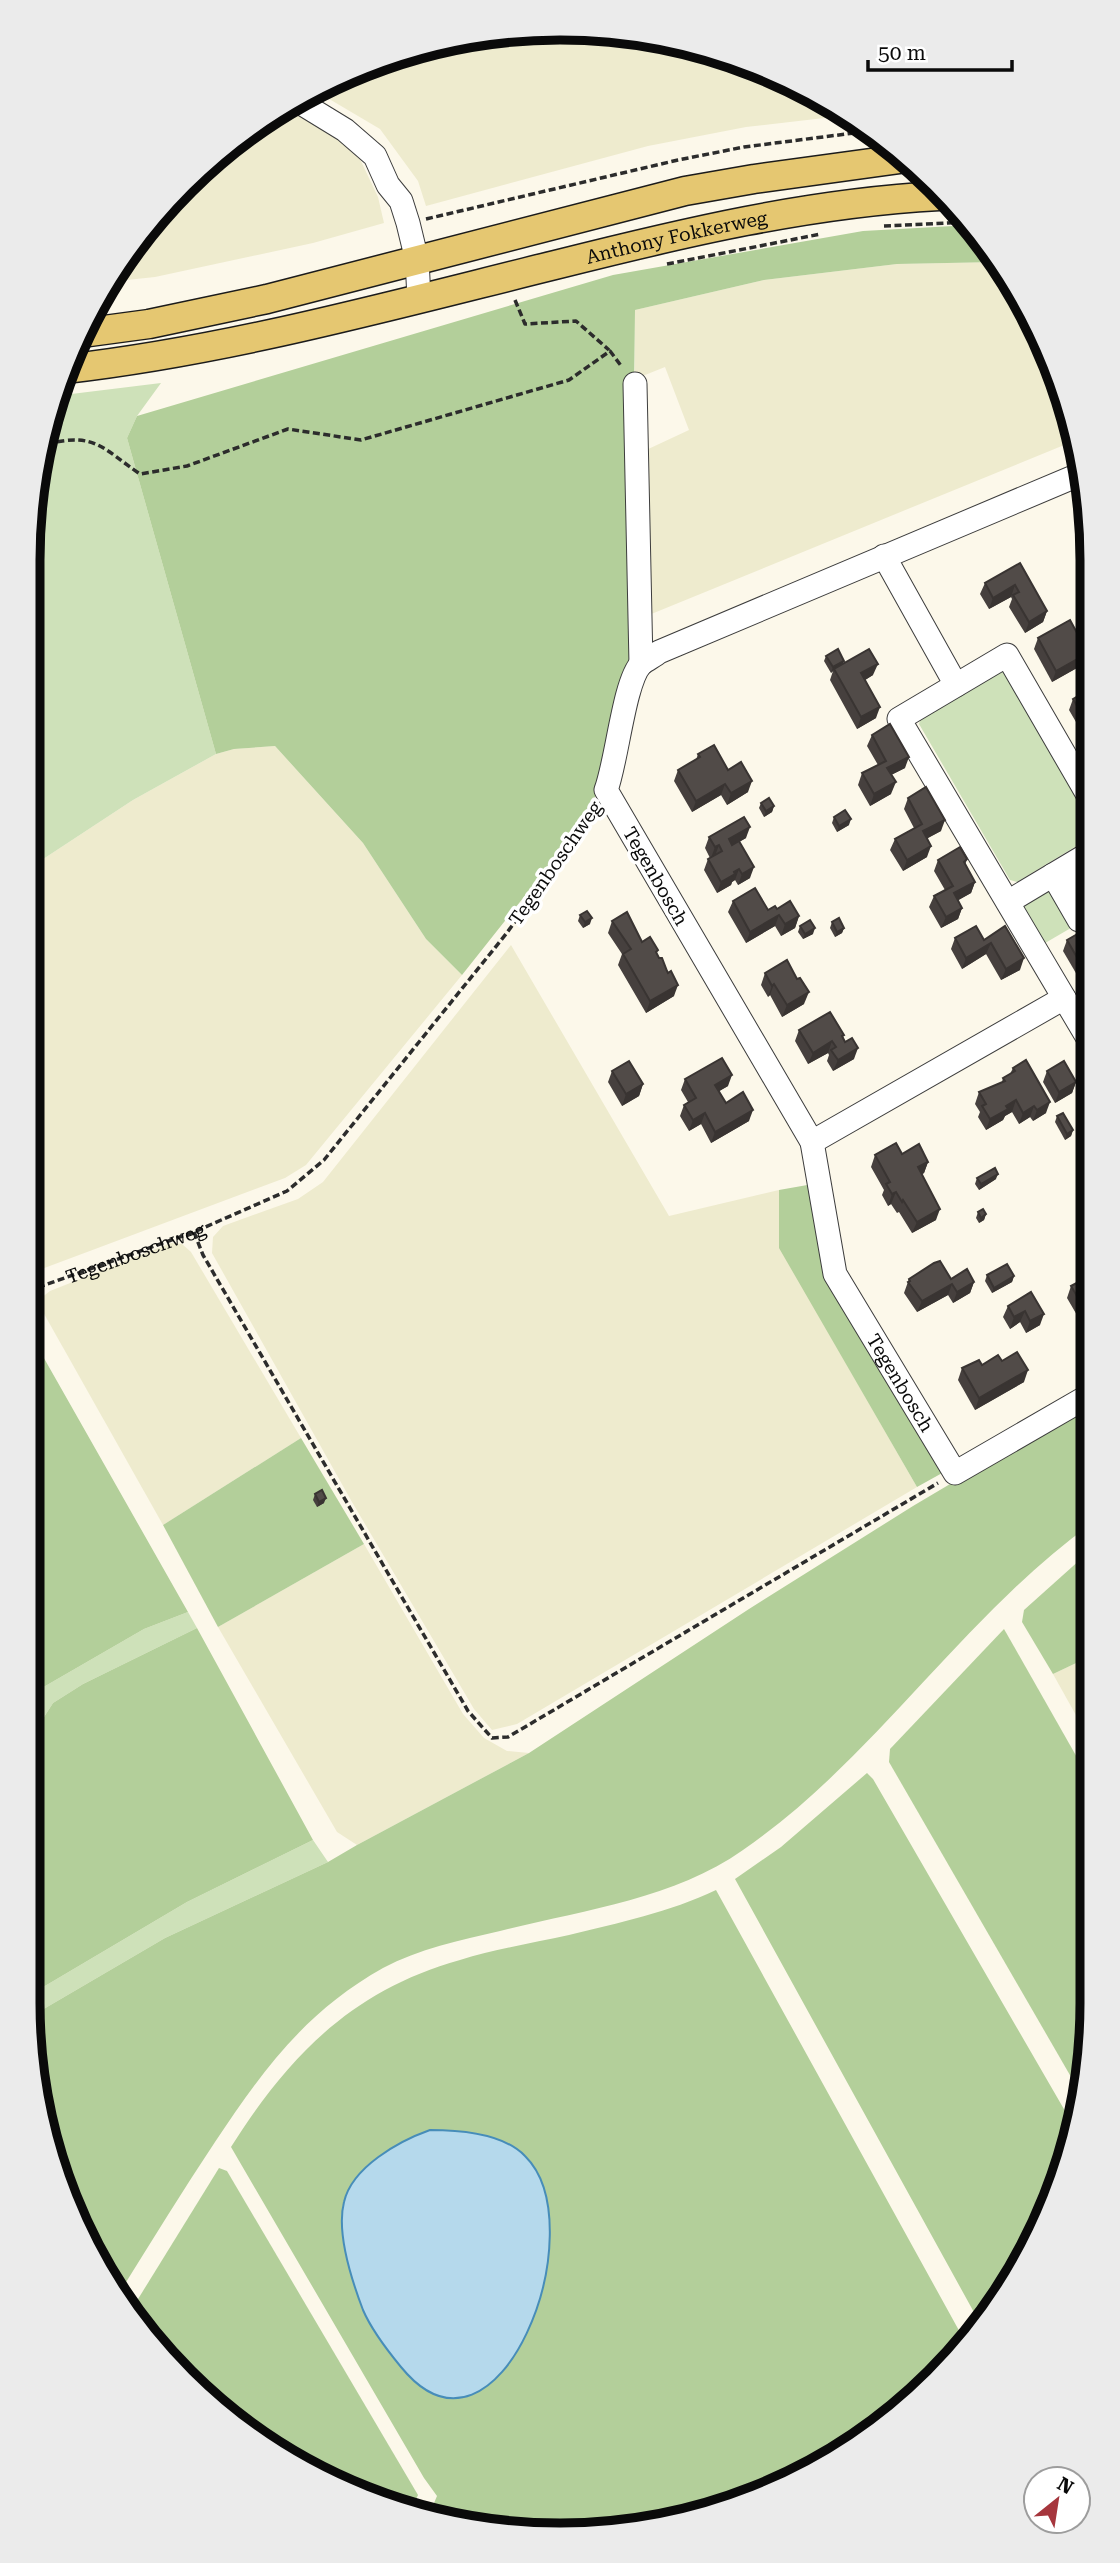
<svg xmlns="http://www.w3.org/2000/svg" width="1120" height="2563" viewBox="0 0 1120 2563" font-family="'Roboto Serif',serif">
  <style>
    .farmland { fill: #eeebce }
    .green { fill: #cee1b9 }
    .forest { fill: #b3cf9a; fill-rule: evenodd }
    .water { fill: #b5d9ec; stroke: #478db9; stroke-width: 2 }
    .lines { fill: none; stroke-linecap: round; stroke-linejoin: round }
    .minor-casing { stroke: #3d3d3d; stroke-width: 25 }
    .major-casing { stroke: #1b1b1b; stroke-width: 31 }
    .path { stroke: #2c2c2c; stroke-width: 3.5; stroke-dasharray: 7 3.5; stroke-linecap: butt }
    .minor { stroke: #fff; stroke-width: 23 }
    .major { stroke: #e5c771; stroke-width: 28 }
    .wall { fill: #46403e }
    .shaded-wall { fill: #393432 }
    .building { fill: #514b48; stroke: #393432; stroke-width: 2 }
    .labels { text-anchor: middle; stroke-width: 7; stroke-linejoin: round; paint-order: stroke }
    .street-label { font-size: 19px; fill: #0a0a0a; stroke: #fff }
    .rim { fill: none; stroke: #0a0a0a; stroke-width: 9 }
  </style>
  <rect width="100%" height="100%" fill="#fcf8ea"/>
  <g class="farmland">
    <polygon points="526,29 630,33 731,56 850,115 746,127 648,146 426,206 418,181 380,129 314,90 325,83 423,46"/>
    <polygon points="286,107 340,139 359,157 378,197 384,223 313,243 155,277 108,282 160,209 236,138"/>
    <polygon points="997,262 1051,356 1074,441 644,617 644,451 689,430 665,367 635,379 635,310 764,280 897,264"/>
    <polygon points="275,746 363,843 426,939 462,975 306,1165 285,1178 31,1273 28,1268 28,869 133,800 216,754 234,749"/>
    <polygon points="511,945 669,1216 779,1190 780,1248 917,1487 517,1724 492,1730 474,1709 352,1502 212,1253 213,1237 223,1226 298,1199 323,1182"/>
    <polygon points="171,1243 182,1244 191,1252 301,1438 163,1525 43,1312 41,1298 50,1291"/>
    <polygon points="364,1544 463,1714 484,1738 507,1751 529,1753 357,1845 337,1832 218,1627"/>
    <polygon points="1091,1656 1091,1721 1077,1717 1053,1674"/>
  </g>
  <g class="green">
    <polygon points="161,383 137,416 127,438 216,754 133,800 28,869 28,560 55,396"/>
    <polygon points="999,671 1007,673 1088,815 1088,839 1017,882 1010,880 919,724 922,715"/>
    <polygon points="1046,888 1055,889 1076,925 1040,946 1023,914 1026,901"/>
    <polygon points="188,1612 197,1628 83,1684 53,1703 28,1742 28,1696 144,1629"/>
    <polygon points="313,1840 328,1862 165,1938 30,2017 28,1996 187,1902"/>
  </g>
  <g class="forest">
    <polygon points="971,225 982,236 997,262 897,264 764,280 635,310 631,659 615,730 595,797 578,829 462,975 426,939 363,843 275,746 234,749 216,754 127,438 137,416 613,275 863,231"/>
    <polygon points="813,1184 830,1278 944,1472 917,1487 779,1248 779,1190"/>
    <polygon points="28,1330 188,1612 144,1629 28,1696"/>
    <path d="M 1090,1401 L 1091,1524 C 961,1618 875,1759 743,1850 C 672,1900 582,1910 500,1931 C 460,1940 419,1949 383,1968 C 305,2012 263,2070 215,2142 C 181,2193 150,2244 118,2295 L 99,2269 L 56,2174 L 30,2017 L 165,1938 L 328,1862 L 357,1845 L 529,1753 L 749,1609 L 913,1506 Z"/>
    <polygon points="301,1438 364,1544 218,1627 163,1525"/>
    <polygon points="1091,1550 1091,1656 1053,1674 1022,1622 1024,1610"/>
    <polygon points="197,1628 313,1840 187,1902 28,1996 28,1742 53,1703 83,1684"/>
    <polygon points="1004,1629 1091,1782 1092,2003 1078,2089 889,1762 890,1749"/>
    <polygon points="867,1773 873,1779 1072,2123 1064,2174 1021,2269 981,2325 735,1879 781,1847"/>
    <path d="M 716,1890 L 967,2345 L 960,2353 L 826,2464 L 663,2525 L 560,2535 L 457,2525 L 429,2515 L 437,2496 L 424,2478 L 231,2147 C 289,2055 353,1990 460,1960 C 495,1949 533,1943 569,1935 C 618,1923 670,1912 716,1890 ZM 368,2165 L 550,2221 C 547,2287 536,2333 490,2383 L 364,2312 C 354,2284 335,2231 344,2201 C 347,2188 360,2175 368,2165 Z"/>
    <polygon points="219,2168 227,2171 418,2495 412,2508 294,2464 160,2353 130,2312"/>
  </g>
  <path class="water" d="M 430,2130 C 460,2130 503,2133 525,2156 C 597,2227 499,2487 401,2367 C 387,2350 372,2331 363,2310 C 352,2281 336,2233 344,2202 C 352,2167 399,2141 430,2130 Z"/>
  <g class="lines">
    <g class="minor-casing">
      <g id="minor">
        <polyline points="296,100 345,130 375,156 388,185 401,201 408,223 417,260 419,298"/>
        <polyline points="635,384 641,664"/>
        <polyline points="884,556 956,685"/>
        <polyline points="1088,795 1007,655 899,719 1089,1040"/>
        <polyline points="1071,865 1089,895"/>
        <polyline points="1053,875 1079,920 1089,914"/>
        <polyline points="1008,902 1088,854"/>
        <path d="M 1064,998 L 812,1142 L 606,790 C 617,761 624,682 641,664 C 646,660 654,656 659,652 L 1083,473"/>
        <path id="s2" d="M 812,1142 L 835,1274 L 955,1473 L 1090,1395"/>
      </g>
    </g>
    <g class="major-casing">
      <g id="major">
        <polyline points="82,333 149,324 267,299 685,191 754,179 900,159"/>
        <path id="s3" d="M 65,369 C 231,350 393,305 555,265 C 682,233 808,203 939,196"/>
      </g>
    </g>
    <g class="path">
      <polyline points="426,219 678,160 744,147 870,131"/>
      <polyline points="884,226 967,222"/>
      <polyline points="667,264 821,234"/>
      <polyline points="515,300 525,324 576,321 609,350"/>
      <path d="M 47,444 C 95,432 102,448 140,474 L 187,466 L 288,429 L 361,440 L 569,380 L 610,351 L 622,367"/>
      <polyline points="194,1232 203,1255 468,1711 492,1738 508,1737 938,1483"/>
      <path id="s1" d="M 28,1291 L 194,1232 L 287,1191 L 324,1160 L 506,934 L 560,860 L 594,809"/>
    </g>
    <use href="#minor" class="minor"/>
    <use href="#major" class="major"/>
  </g>
  <g class="wall">
    <polygon points="1020,563 1047,611 1043,622 1025,633 1009,607 1012,599 1011,597 989,609 980,594 985,583"/>
    <polygon points="1038,638 1088,652 1084,664 1052,682 1034,649"/>
    <polygon points="826,656 843,664 873,675 865,680 876,718 857,729 830,680 833,671 831,673 824,661"/>
    <polygon points="1088,662 1088,677 1083,669 1085,663"/>
    <polygon points="1088,690 1088,735 1079,720 1076,722 1069,710 1073,699"/>
    <polygon points="872,735 905,768 891,775 891,794 870,806 858,785 862,773 878,765 867,746"/>
    <polygon points="698,754 728,770 748,792 727,805 721,795 692,812 674,781 678,770 696,760"/>
    <polygon points="908,798 941,831 927,838 927,857 903,871 890,850 895,839 914,828 904,809"/>
    <polygon points="761,803 774,806 772,812 764,817 759,808"/>
    <polygon points="834,817 849,825 837,832 832,823"/>
    <polygon points="709,837 746,838 739,842 750,878 738,885 735,880 732,882 731,885 717,893 704,870 708,859 710,858 705,848"/>
    <polygon points="967,859 965,865 975,882 971,893 958,900 962,908 958,919 941,928 929,907 934,896 945,890 934,871 938,860"/>
    <polygon points="733,901 768,910 777,909 799,916 795,928 781,936 775,926 746,943 728,912"/>
    <polygon points="580,915 590,924 583,928 578,921"/>
    <polygon points="612,921 642,942 674,996 646,1013 618,965 622,954 608,933"/>
    <polygon points="832,922 844,928 842,933 835,937 830,928"/>
    <polygon points="800,926 813,934 803,939 798,932"/>
    <polygon points="1005,926 1020,970 1001,980 986,954 962,969 951,949 955,938 984,940"/>
    <polygon points="1089,934 1089,991 1087,992 1063,951 1067,940"/>
    <polygon points="765,973 797,979 804,1004 782,1017 770,995 768,997 761,985"/>
    <polygon points="799,1030 844,1035 843,1037 854,1059 833,1071 827,1061 829,1055 828,1053 808,1064 795,1041"/>
    <polygon points="1013,1068 1046,1113 1033,1121 1030,1117 1019,1124 1012,1112 1005,1116 1003,1120 986,1130 978,1117 980,1112 975,1104 979,1092 1002,1082 1003,1078 1010,1074"/>
    <polygon points="612,1071 643,1084 639,1096 622,1106 608,1082"/>
    <polygon points="1047,1071 1076,1082 1072,1093 1055,1103 1043,1082"/>
    <polygon points="685,1079 728,1086 719,1091 726,1103 749,1121 711,1143 701,1124 689,1131 680,1116 684,1105 688,1102 681,1090"/>
    <polygon points="1057,1116 1073,1130 1071,1136 1065,1140 1055,1122"/>
    <polygon points="902,1154 928,1162 924,1173 922,1174 936,1220 912,1233 899,1212 897,1213 891,1204 888,1206 882,1195 884,1190 871,1167 875,1155"/>
    <polygon points="977,1178 996,1179 979,1190 975,1184"/>
    <polygon points="978,1212 986,1214 984,1220 979,1223 976,1218"/>
    <polygon points="1090,1245 1090,1342 1089,1343 1079,1326 1081,1322 1067,1298 1071,1286 1086,1278 1083,1272 1087,1261 1089,1260 1086,1255"/>
    <polygon points="987,1275 1014,1276 1012,1282 992,1293 985,1281"/>
    <polygon points="909,1279 951,1279 974,1282 970,1293 953,1303 948,1295 917,1312 904,1293"/>
    <polygon points="1031,1292 1040,1325 1026,1333 1020,1322 1010,1329 1003,1317 1008,1306"/>
    <polygon points="1002,1361 1024,1382 975,1410 958,1380 962,1368"/>
    <polygon points="315,1494 324,1503 317,1507 313,1500"/>
  </g>
  <g class="shaded-wall">
    <polygon points="1015,585 1011,597 989,609 993,598"/>
    <polygon points="1047,611 1043,622 1025,633 1029,622"/>
    <polygon points="1088,653 1084,664 1052,682 1056,671"/>
    <polygon points="844,661 842,666 834,669 833,671 831,673 833,667"/>
    <polygon points="878,664 873,675 857,685 861,673"/>
    <polygon points="880,707 876,718 857,729 861,717"/>
    <polygon points="1084,709 1079,720 1076,722 1080,711"/>
    <polygon points="909,757 905,768 883,779 887,768"/>
    <polygon points="752,781 748,792 727,805 731,793"/>
    <polygon points="896,782 891,794 870,806 874,794"/>
    <polygon points="725,784 721,795 692,812 696,801"/>
    <polygon points="774,806 772,812 764,817 766,811"/>
    <polygon points="851,819 849,825 837,832 839,826"/>
    <polygon points="945,820 941,831 919,843 923,831"/>
    <polygon points="750,827 746,838 725,850 729,839"/>
    <polygon points="719,845 715,856 711,858 715,847"/>
    <polygon points="931,846 927,857 903,871 907,860"/>
    <polygon points="754,867 750,878 738,885 742,874"/>
    <polygon points="739,869 735,880 732,882 731,885 717,893 721,882"/>
    <polygon points="975,882 971,893 950,905 954,893"/>
    <polygon points="962,908 958,919 941,928 946,917"/>
    <polygon points="779,915 775,926 746,943 750,932"/>
    <polygon points="799,916 795,928 781,936 785,924"/>
    <polygon points="592,918 590,924 583,928 585,922"/>
    <polygon points="815,928 813,934 803,939 805,934"/>
    <polygon points="844,928 842,933 835,937 837,932"/>
    <polygon points="991,943 986,954 962,969 966,958"/>
    <polygon points="1024,958 1020,970 1001,980 1006,969"/>
    <polygon points="774,984 770,995 768,997 772,986"/>
    <polygon points="678,985 674,996 646,1013 650,1001"/>
    <polygon points="809,992 804,1004 782,1017 787,1005"/>
    <polygon points="832,1041 828,1053 808,1064 813,1053"/>
    <polygon points="858,1048 854,1059 833,1071 838,1060"/>
    <polygon points="732,1075 728,1086 711,1096 715,1085"/>
    <polygon points="1076,1082 1072,1093 1055,1103 1059,1092"/>
    <polygon points="643,1084 639,1096 622,1106 626,1094"/>
    <polygon points="1016,1100 1012,1112 1005,1116 1003,1120 986,1130 990,1119 1006,1106"/>
    <polygon points="1050,1102 1046,1113 1033,1121 1037,1110"/>
    <polygon points="1034,1106 1030,1117 1019,1124 1023,1113"/>
    <polygon points="753,1110 749,1121 711,1143 715,1132"/>
    <polygon points="705,1113 701,1124 689,1131 693,1120"/>
    <polygon points="1073,1130 1071,1136 1065,1140 1067,1134"/>
    <polygon points="928,1162 924,1173 914,1179 918,1167"/>
    <polygon points="998,1174 996,1179 979,1190 981,1184"/>
    <polygon points="896,1192 891,1204 888,1206 892,1194"/>
    <polygon points="940,1209 936,1220 912,1233 917,1222"/>
    <polygon points="986,1214 984,1220 979,1223 981,1218"/>
    <polygon points="1014,1276 1012,1282 992,1293 994,1288"/>
    <polygon points="974,1282 970,1293 953,1303 957,1292"/>
    <polygon points="952,1284 948,1295 917,1312 922,1301"/>
    <polygon points="1025,1311 1020,1322 1010,1329 1014,1317"/>
    <polygon points="1044,1314 1040,1325 1026,1333 1030,1321"/>
    <polygon points="1028,1370 1024,1382 975,1410 979,1398"/>
    <polygon points="326,1498 324,1503 317,1507 319,1502"/>
  </g>
  <g class="building">
    <polygon points="1020,563 1047,611 1029,622 1013,595 1019,592 1015,585 993,598 985,583"/>
    <polygon points="1070,620 1088,653 1056,671 1038,638"/>
    <polygon points="838,649 844,661 833,667 826,656"/>
    <polygon points="869,649 878,664 861,673 880,707 861,717 834,669"/>
    <polygon points="1088,690 1088,717 1084,709 1080,711 1073,699"/>
    <polygon points="890,724 909,757 887,768 896,782 874,794 862,773 886,761 872,735"/>
    <polygon points="714,745 728,770 741,762 752,781 731,793 725,784 696,801 678,770 700,757 698,754"/>
    <polygon points="926,787 945,820 923,831 931,846 907,860 895,839 922,824 908,798"/>
    <polygon points="769,798 774,806 766,811 761,803"/>
    <polygon points="845,810 851,819 839,826 834,817"/>
    <polygon points="744,817 750,827 729,839 732,845 739,841 754,867 742,874 739,869 734,872 735,874 721,882 708,859 722,851 719,845 715,847 709,837"/>
    <polygon points="960,847 967,859 964,862 975,882 954,893 962,908 946,917 934,896 953,886 938,860"/>
    <polygon points="755,888 768,910 775,906 777,909 790,901 799,916 785,924 779,915 750,932 733,901"/>
    <polygon points="587,911 592,918 585,922 580,915"/>
    <polygon points="627,912 642,942 650,937 658,950 656,952 659,958 662,958 667,971 668,973 671,971 678,985 650,1001 623,954 631,949 612,921"/>
    <polygon points="839,918 844,928 837,932 832,922"/>
    <polygon points="810,920 815,928 805,934 800,926"/>
    <polygon points="976,926 984,940 1005,926 1024,958 1006,969 991,943 966,958 955,938"/>
    <polygon points="1086,929 1089,934 1089,978 1067,940"/>
    <polygon points="787,960 797,979 800,978 809,992 787,1005 774,984 772,986 765,973"/>
    <polygon points="830,1012 844,1035 842,1036 845,1042 852,1038 858,1048 838,1060 831,1050 836,1047 832,1041 813,1053 799,1030"/>
    <polygon points="722,1058 732,1075 715,1085 726,1103 743,1092 753,1110 715,1132 705,1113 693,1120 684,1105 696,1098 685,1079"/>
    <polygon points="1026,1060 1050,1102 1037,1110 1034,1106 1023,1113 1016,1100 1006,1106 1008,1109 990,1119 982,1106 986,1104 979,1092 1005,1081 1003,1078 1015,1071 1013,1068"/>
    <polygon points="629,1061 643,1084 626,1094 612,1071"/>
    <polygon points="1064,1061 1076,1082 1059,1092 1047,1071"/>
    <polygon points="1063,1113 1073,1130 1067,1134 1057,1116"/>
    <polygon points="896,1143 902,1154 919,1144 928,1162 918,1167 940,1209 917,1222 903,1200 902,1202 896,1192 892,1194 886,1184 890,1182 875,1155"/>
    <polygon points="995,1168 998,1174 981,1184 977,1178"/>
    <polygon points="983,1209 986,1214 981,1218 978,1212"/>
    <polygon points="940,1261 951,1279 967,1269 974,1282 957,1292 952,1284 922,1301 908,1282 910,1281 909,1279 934,1263"/>
    <polygon points="1007,1264 1014,1276 994,1288 987,1275"/>
    <polygon points="1090,1276 1090,1326 1083,1315 1087,1313 1071,1286"/>
    <polygon points="1031,1292 1044,1314 1030,1321 1025,1311 1014,1317 1008,1306"/>
    <polygon points="1017,1352 1028,1370 979,1398 962,1368 979,1360 982,1365 998,1355 1002,1361"/>
    <polygon points="322,1490 326,1498 319,1502 315,1494"/>
  </g>
  <g class="labels">
    <g class="street-label">
      <text dy="7" stroke="none"><textPath href="#s3" startOffset="626">Anthony Fokkerweg</textPath></text>
      <text transform="translate(555 863) rotate(-55)" y="7">Tegenboschweg</text>
      <text transform="translate(656 876) rotate(60)" y="7">Tegenbosch</text>
      <text dy="7" stroke="none"><textPath href="#s1" startOffset="114">Tegenboschweg</textPath></text>
      <text dy="7" stroke="none"><textPath href="#s2" startOffset="261">Tegenbosch</textPath></text>
    </g>
  </g>
  <path d="M0 0H1120V2563H0ZM560 40H560A520 520 0 0 1 1080 560V2003A520 520 0 0 1 560 2523H560A520 520 0 0 1 40 2003V560A520 520 0 0 1 560 40Z" fill="#ebebeb" fill-rule="evenodd"/>
  <path class="rim" d="M560 40H560A520 520 0 0 1 1080 560V2003A520 520 0 0 1 560 2523H560A520 520 0 0 1 40 2003V560A520 520 0 0 1 560 40Z"/>
  <g transform="translate(1057 2500) rotate(30)"><circle r="33" fill="#ffffff" stroke="#9d9d9d" stroke-width="2"/>
  <path d="M0-5L12 26L0 18L-12 26Z" fill="#a6363d"/>
  <text y="-10" font-size="19" font-weight="bold" text-anchor="middle" fill="#0a0a0a">N</text>
  </g>
  <path d="M868 60v10h144v-10" fill="none" stroke="#0a0a0a" stroke-width="3.5"/>
  <text x="878" y="60" font-size="21" fill="#0a0a0a" stroke="#ffffff" stroke-width="5" paint-order="stroke">50 m</text>
</svg>
